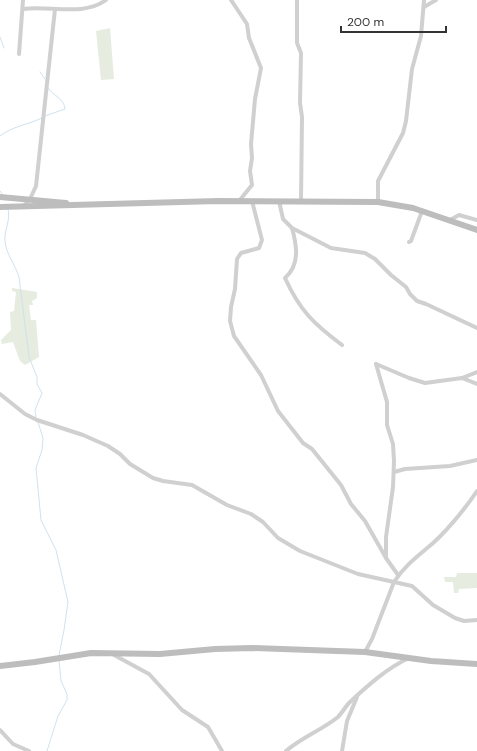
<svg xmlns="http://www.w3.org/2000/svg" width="477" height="751" viewBox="0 0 477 751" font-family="'DM Sans',sans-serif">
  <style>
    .green { fill: #e6ecdf }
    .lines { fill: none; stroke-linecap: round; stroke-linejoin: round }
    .stream { stroke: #cfe2ee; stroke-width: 1 }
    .street { stroke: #d0d0d0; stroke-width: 4 }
    .secondary { stroke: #bdbdbd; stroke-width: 6 }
  </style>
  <rect width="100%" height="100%" fill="#fff"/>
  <g class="green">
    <polygon points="110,28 114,79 101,80 96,31"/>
    <polygon points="12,288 37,292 37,298 32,301 33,305 29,305 31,320 36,320 39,357 25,365 20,361 13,342 2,344 1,340 11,330 10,312 14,311 16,292 12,291"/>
    <polygon points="457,573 477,573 477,588 459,589 458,593 454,593 453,582 445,582 444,577 456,577"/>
  </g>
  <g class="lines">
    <g class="stream">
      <polyline points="0,37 4,48"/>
      <polyline points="40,72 45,79"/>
      <path d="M 45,116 L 65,109 C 64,98 53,96 48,88"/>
      <path d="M 0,136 C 13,126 27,125 42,118"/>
      <polyline points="0,191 3,195"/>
      <path d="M 8,209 C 11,220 4,230 5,241 C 6,254 15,264 19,277 L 29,357 L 37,377 L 37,384 L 42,393 L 35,410 L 36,417"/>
      <polyline points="38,422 43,438 42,450 36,468 41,520 56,550 68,602 64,630 59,655"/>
      <polyline points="47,751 58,716 67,700 67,694 61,681 59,660"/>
    </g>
    <g class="street">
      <polyline points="231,0 247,24 249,38 261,68 255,99 251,144 252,158 250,171 252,185 239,201"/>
      <polyline points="297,0 297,43 301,53 300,103 302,117 301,200"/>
      <polyline points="424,7 436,0"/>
      <path d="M 23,9 C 49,5 83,17 106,0"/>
      <polyline points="19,54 23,0"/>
      <polyline points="252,201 262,240 259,248 241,253 237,259 235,289 231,307 230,321 234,336 261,375 278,411 303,443 312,449 341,485 351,504 365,521 386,558"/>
      <polyline points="279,201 283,219 292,228 331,248 365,253 375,259 391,275 406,287 410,294 417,301 426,304 477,328"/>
      <polyline points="378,202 378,181 403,133 406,121 412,69 421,36 424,0"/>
      <polyline points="23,207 30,199 36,186 55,9"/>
      <polyline points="450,220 459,215 477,220"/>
      <path d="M 292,228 C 297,246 300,265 285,278 C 300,311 314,324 342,345"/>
      <polyline points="409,242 411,241 422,211"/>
      <polyline points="376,364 387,402 387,425 393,444 394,461 393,487 386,537 386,558 398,575"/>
      <polyline points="376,364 409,378 425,383 462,378 477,384"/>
      <polyline points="462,378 477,372"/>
      <polyline points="0,394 25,414 37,420 83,435 108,446 120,454 130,464 153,478 163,481 192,485 227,505 251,514 263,522 278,538 300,551 358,574 412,586 433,605 455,618 464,621 477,620"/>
      <polyline points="394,472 405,469 450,466 477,460"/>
      <path d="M 365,652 L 372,639 L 394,582 C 403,568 414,559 426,549 C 443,536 465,509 477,491"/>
      <polyline points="114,655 149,674 182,710 208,727 222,751"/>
      <polyline points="0,730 13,744 29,751"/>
      <path d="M 286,751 C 302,737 322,730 338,717 C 342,713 345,707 349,703 C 367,686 387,668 409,658"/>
      <polyline points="342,751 347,721 357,697"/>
    </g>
    <g class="secondary">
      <polyline points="0,197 66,203"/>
      <polyline points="0,207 218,201 378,202 413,208 477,230"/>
      <polyline points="0,666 35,662 91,653 160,654 215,649 252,648 365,652 431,661 477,664"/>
    </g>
  </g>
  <path d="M341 26v6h105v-6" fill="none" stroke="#333333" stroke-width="2"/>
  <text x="347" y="26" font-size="12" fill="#333333" stroke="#ffffff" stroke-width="3" paint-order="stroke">200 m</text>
</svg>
